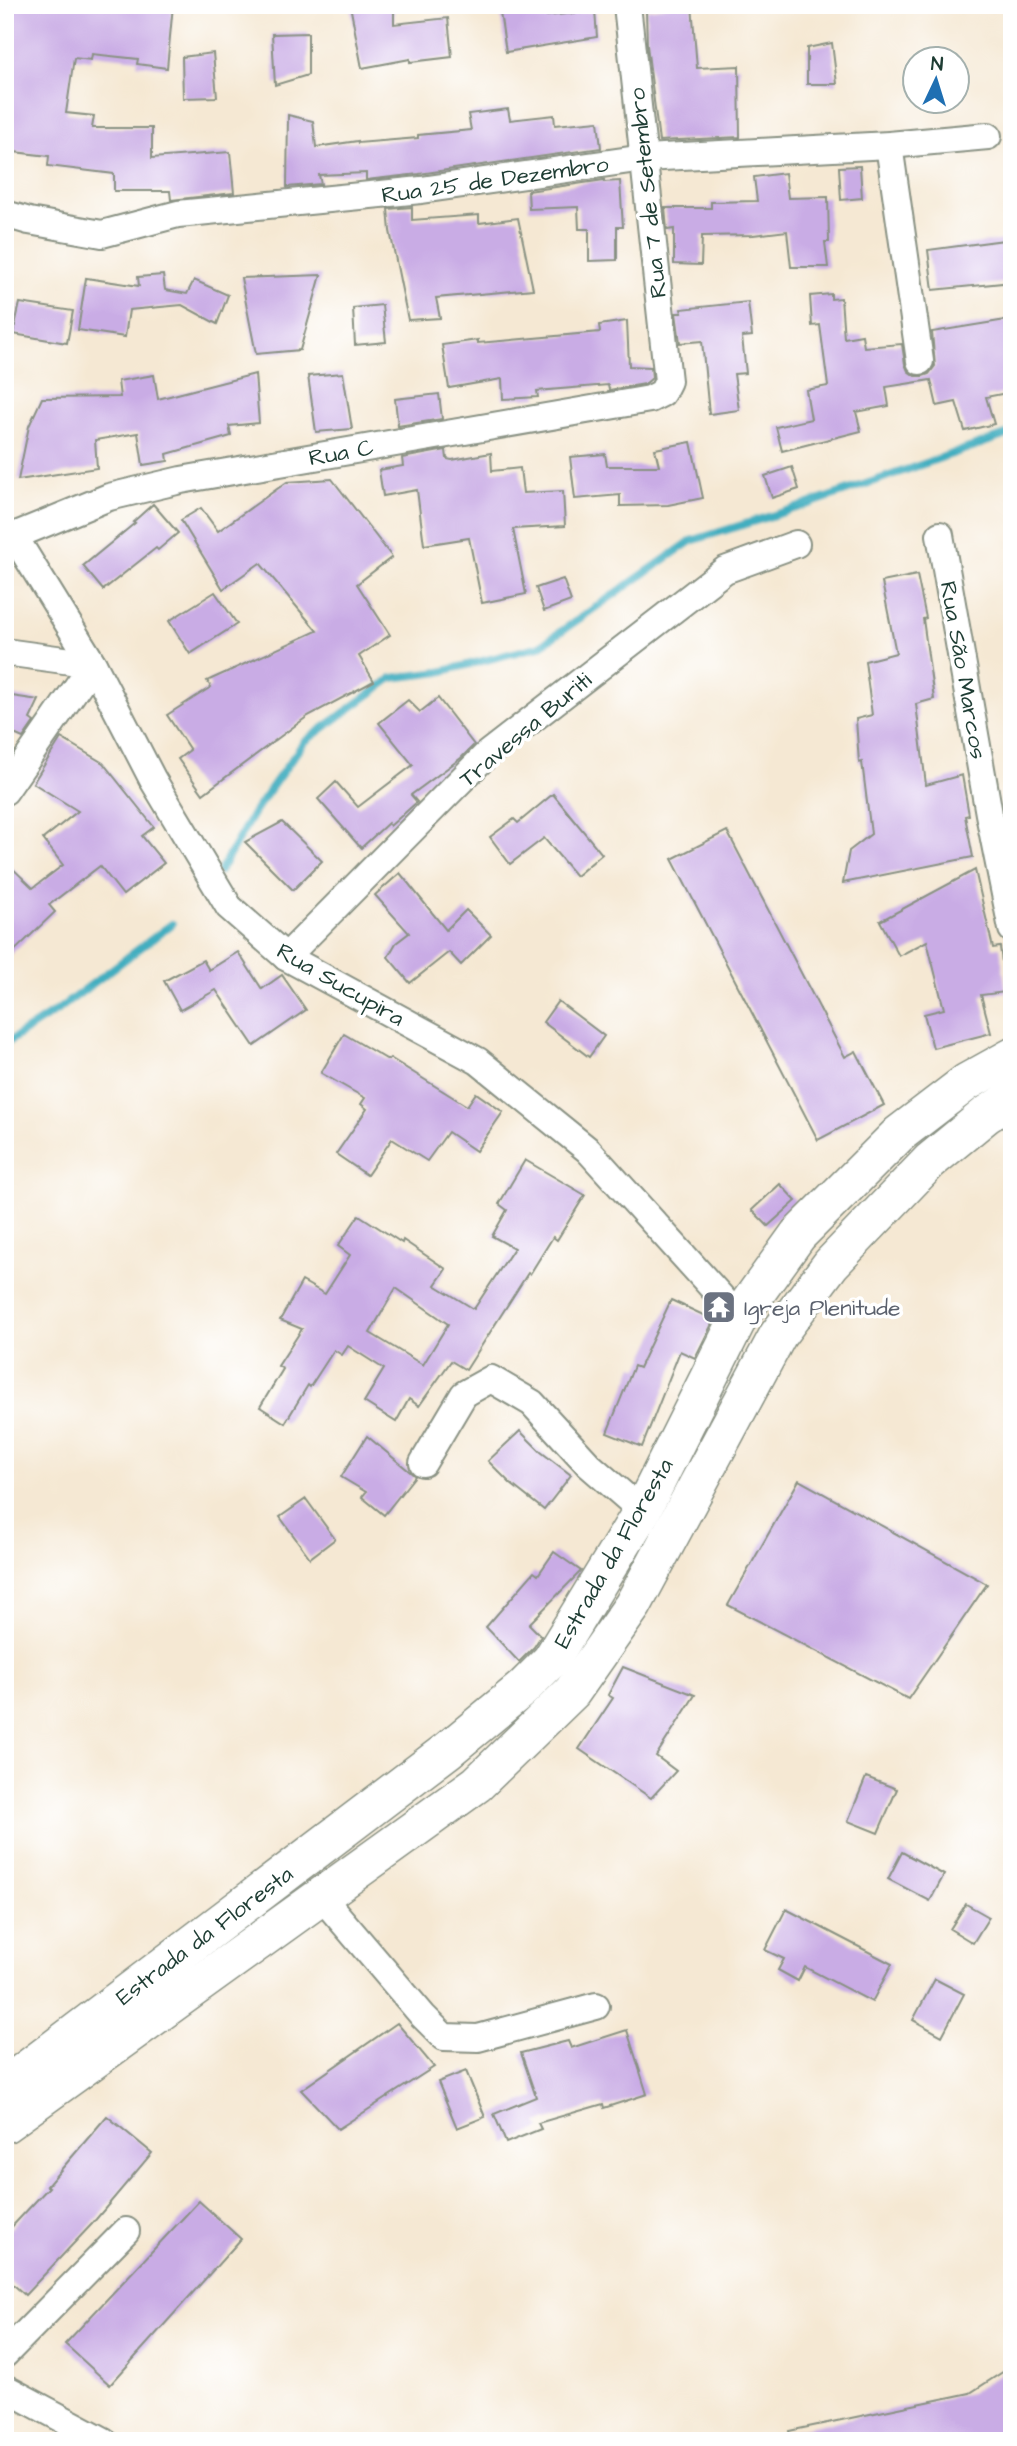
<svg xmlns="http://www.w3.org/2000/svg" width="1017" height="2446" viewBox="0 0 1017 2446" font-family="'Architects Daughter',sans-serif">
  <style>
    .lines { fill: none; stroke-linecap: round; stroke-linejoin: round }
    .stream { stroke: #42aec0; stroke-width: 8 }
    .building { fill: #c9ace5; fill-rule: evenodd }
    .minor-casing { stroke: #8a9284; stroke-width: 30 }
    .secondary-casing { stroke: #8a9284; stroke-width: 40 }
    .minor { stroke: #fff; stroke-width: 26 }
    .secondary { stroke: #fff; stroke-width: 37 }
    .labels { text-anchor: middle; stroke-width: 7; stroke-linejoin: round; paint-order: stroke }
    .street-label { font-size: 23px; fill: #1f3d34; stroke: #fff }
    .worship-label { font-size: 23px; fill: #5b616d; stroke: #fff; text-anchor: start }
  </style>
  <rect width="100%" height="100%" fill="#fff"/>
  <filter id="ink" filterUnits="userSpaceOnUse"><feTurbulence type="fractalNoise" baseFrequency=".0143" numOctaves="2"/><feDisplacementMap in="SourceGraphic" scale="14" xChannelSelector="R" yChannelSelector="G"/><feConvolveMatrix kernelMatrix="1 2 1 2 8 2 1 2 1" color-interpolation-filters="sRGB"/></filter>
  <filter id="wash" filterUnits="userSpaceOnUse"><feTurbulence type="fractalNoise" baseFrequency=".00686" numOctaves="4" result="noise"/><feDisplacementMap in="SourceGraphic" scale="28" xChannelSelector="R" yChannelSelector="G"/><feGaussianBlur stdDeviation="1.57" result="paint"/><feColorMatrix in="noise" values="0 0 0 0 0 0 0 0 0 0 0 0 0 0 0 0 0 1.4 0 .05"/><feComposite in="paint" operator="in"/></filter>
  <g filter="url(#wash)">
    <rect width="100%" height="100%" fill="#f5e8d3"/>
    <g class="lines">
      <g class="stream">
        <polyline points="220,871 254,812 304,742 392,678 440,672 540,646 691,541 806,505 1012,433"/>
        <polyline points="5,1044 59,1009 172,924"/>
      </g>
    </g>
    <g id="blocks">
      <g class="building">
        <polygon points="5,5 173,5 167,68 137,64 138,59 92,54 91,60 74,58 66,113 94,116 92,128 152,128 152,158 230,152 234,193 171,200 170,191 114,191 114,174 48,166 49,156 5,151"/>
        <polygon points="350,5 394,5 394,24 448,18 452,57 410,62 410,59 362,68"/>
        <polygon points="499,5 545,5 547,16 595,11 597,37 506,52"/>
        <polygon points="675,5 692,5 697,68 739,66 740,137 659,141 647,45 646,10"/>
        <polygon points="308,33 308,75 275,85 272,34"/>
        <polygon points="832,43 837,84 807,84 807,48"/>
        <polygon points="213,53 217,97 183,98 182,57"/>
        <polygon points="508,109 510,120 554,115 555,125 598,121 601,148 419,174 366,180 366,173 319,175 321,184 287,187 288,115 313,121 316,147 358,141 358,143 418,138 418,135 471,130 468,114"/>
        <polygon points="860,166 862,198 841,200 839,167"/>
        <polygon points="785,173 788,198 828,197 829,242 825,242 828,267 791,267 787,231 753,235 702,236 701,265 674,264 674,229 667,230 665,208 711,208 711,202 757,201 754,177"/>
        <polygon points="604,180 604,182 620,181 623,227 617,227 617,260 589,261 589,229 579,229 578,207 529,209 528,191"/>
        <polygon points="412,207 412,220 479,215 479,223 518,218 533,289 436,298 440,318 408,320 390,231 388,209"/>
        <polygon points="1012,239 1012,282 933,290 928,250"/>
        <polygon points="163,275 165,290 187,294 194,280 228,295 217,324 182,305 129,310 125,337 78,330 86,278 139,286 138,277"/>
        <polygon points="321,275 300,350 256,354 241,278"/>
        <polygon points="831,294 831,299 841,298 844,338 862,335 864,347 902,344 905,364 908,371 915,376 923,376 929,374 935,366 932,332 1012,319 1012,392 986,397 994,424 965,431 956,402 937,406 931,380 886,387 889,406 856,412 861,431 782,451 776,427 811,419 806,390 828,386 820,325 812,326 810,296"/>
        <polygon points="748,302 752,336 742,337 746,373 734,374 739,410 709,414 702,341 680,343 676,313 682,313 681,309"/>
        <polygon points="20,303 73,311 67,343 13,334"/>
        <polygon points="382,305 386,342 355,345 353,308"/>
        <polygon points="627,321 629,366 651,367 652,378 645,384 609,390 608,385 537,391 538,397 503,399 502,379 449,388 442,345 478,340 478,343 600,332 599,325"/>
        <polygon points="343,373 352,429 316,432 308,376"/>
        <polygon points="255,374 259,423 229,426 231,436 167,454 168,461 143,465 138,433 95,440 97,468 18,480 29,426 42,398 120,397 118,381 154,375 158,399"/>
        <polygon points="439,394 442,419 398,426 395,399"/>
        <polygon points="691,442 703,498 668,505 620,506 620,495 575,499 570,457 605,454 607,466 659,466 655,449"/>
        <polygon points="446,450 447,459 452,460 491,453 492,471 520,468 523,493 563,491 565,526 513,529 526,594 482,603 469,538 424,545 417,490 383,496 379,470 403,466 402,458"/>
        <polygon points="792,467 799,489 772,498 765,476"/>
        <polygon points="332,479 392,557 357,584 390,635 359,656 374,681 308,716 203,794 178,759 190,750 167,715 211,687 207,681 317,631 260,563 223,589 181,520 201,508 218,531 287,482"/>
        <polygon points="153,504 178,533 158,550 156,548 103,590 83,566 135,523 133,522"/>
        <polygon points="917,575 926,618 923,619 934,699 916,704 926,785 962,775 969,815 965,816 973,857 843,883 849,851 871,834 862,762 859,763 856,719 872,715 865,661 896,653 882,582"/>
        <polygon points="563,579 571,601 544,611 536,588"/>
        <polygon points="215,592 237,624 190,654 169,621"/>
        <polygon points="5,695 39,700 30,719 34,722 23,738 5,730"/>
        <polygon points="438,698 474,745 461,758 411,795 417,802 390,826 388,823 361,848 318,799 336,782 358,807 413,765 379,723 408,700 420,712"/>
        <polygon points="61,738 103,763 154,827 142,836 164,863 123,895 100,866 49,905 55,912 5,960 5,861 33,888 63,865 43,839 78,811 33,783"/>
        <polygon points="553,794 602,854 576,876 544,838 510,864 490,837 514,819 518,823"/>
        <polygon points="282,822 322,861 293,890 245,842"/>
        <polygon points="727,831 845,1057 856,1051 884,1105 818,1140 672,859"/>
        <polygon points="975,870 993,948 1000,947 1006,992 981,995 991,1033 933,1048 924,1014 944,1009 927,941 899,956 880,921"/>
        <polygon points="400,873 446,930 466,910 491,935 461,965 449,952 410,983 388,957 396,943 409,933 375,895"/>
        <polygon points="238,952 262,989 282,975 306,1010 254,1046 216,990 180,1010 164,981 203,960 209,970"/>
        <polygon points="558,1001 604,1036 589,1057 543,1022"/>
        <polygon points="344,1034 388,1060 390,1058 467,1106 476,1093 503,1112 476,1151 448,1132 427,1161 392,1139 367,1175 336,1154 367,1109 361,1104 365,1098 321,1073"/>
        <path d="M 525,1160 L 585,1195 L 557,1240 L 553,1237 L 530,1274 L 528,1273 L 466,1370 L 451,1361 L 419,1406 L 409,1399 L 396,1422 L 364,1402 L 384,1369 L 348,1346 L 342,1355 L 334,1350 L 310,1387 L 308,1385 L 285,1423 L 260,1407 L 283,1369 L 278,1366 L 302,1329 L 280,1320 L 302,1281 L 325,1294 L 350,1255 L 338,1246 L 359,1215 L 402,1243 L 403,1240 L 446,1269 L 435,1285 L 474,1309 L 514,1248 L 492,1236 L 507,1210 L 499,1204 ZM 396,1288 L 448,1324 L 423,1365 L 370,1333 Z"/>
        <polygon points="780,1184 796,1201 768,1226 752,1210"/>
        <polygon points="671,1300 714,1320 695,1358 680,1351 642,1447 607,1433 634,1366 639,1368"/>
        <polygon points="520,1431 541,1452 571,1475 544,1510 511,1484 488,1461"/>
        <polygon points="367,1436 415,1476 384,1515 362,1497 366,1492 341,1477"/>
        <polygon points="799,1480 987,1584 908,1699 728,1605"/>
        <polygon points="306,1499 335,1539 310,1558 280,1517"/>
        <polygon points="554,1552 581,1571 529,1624 541,1636 534,1647 519,1662 486,1627 534,1572 538,1575"/>
        <polygon points="623,1667 695,1695 656,1756 676,1771 651,1798 579,1749 613,1698 608,1695"/>
        <polygon points="866,1777 897,1789 878,1833 848,1821"/>
        <polygon points="902,1852 944,1875 930,1901 888,1879"/>
        <polygon points="966,1904 989,1917 973,1943 950,1929"/>
        <polygon points="786,1909 892,1964 872,2002 805,1967 798,1981 778,1970 784,1959 765,1950"/>
        <polygon points="935,1979 964,1994 942,2036 913,2020"/>
        <polygon points="397,2023 434,2067 338,2129 301,2090"/>
        <polygon points="627,2030 647,2094 604,2108 603,2104 538,2123 541,2129 506,2143 494,2114 536,2097 521,2053 568,2041 571,2048"/>
        <polygon points="466,2071 485,2117 457,2128 438,2082"/>
        <polygon points="107,2116 152,2153 92,2224 25,2295 5,2277 5,2234 49,2187 47,2186"/>
        <polygon points="199,2201 241,2239 110,2385 65,2344"/>
        <polygon points="1012,2366 1012,2433 999,2441 791,2441 789,2431 970,2393"/>
      </g>
    </g>
  </g>
  <g filter="url(#ink)">
    <use href="#blocks" fill-opacity="0" stroke="#8a9284" stroke-width="2"/>
    <g class="lines">
      <g class="minor-casing">
        <g id="minor">
          <polyline points="889,145 920,361"/>
          <polyline points="5,214 29,221 102,234 178,214 421,190 644,158 889,145 988,136"/>
          <polyline points="940,535 989,814 1012,929"/>
          <polyline points="14,536 93,664 153,780 229,907 286,957 478,1061 588,1150 739,1317"/>
          <polyline points="14,536 109,497 181,480 650,399 662,393 668,381 627,5"/>
          <polyline points="5,652 93,664 5,791"/>
          <polyline points="286,957 487,754 725,570 796,544"/>
          <polyline points="423,1463 464,1394 491,1379 532,1403 589,1465 642,1511"/>
          <polyline points="320,1895 423,2016 444,2037 478,2038 596,2006"/>
          <polyline points="5,2354 126,2231"/>
          <polyline points="5,2388 104,2441"/>
        </g>
      </g>
      <g class="secondary-casing">
        <g id="secondary">
          <polyline points="5,2086 448,1750 523,1688 551,1660 642,1511 739,1317 798,1235 899,1134 967,1082 1012,1057"/>
          <polyline points="5,2124 477,1784 572,1692 633,1605 778,1335 831,1264 930,1161 986,1115 1012,1098"/>
        </g>
      </g>
      <use href="#minor" class="minor"/>
      <use href="#secondary" class="secondary"/>
    </g>
  </g>
  <defs>
    <g id="temple-square" transform="scale(1.75)"><rect x="-9" y="-9" width="18" height="18" rx="4" fill="#6b7280" stroke="#fff"/><path d="M0-6L5-2H3V0L6.5 2.5H4V6H1.5V3h-3V6H-4V2.5H-6.5L-3 0V-2H-5Z" fill="#fff"/></g>
  </defs>
  <g fill-rule="evenodd">
    <use href="#temple-square" x="719" y="1307"/>
  </g>
  <g class="labels">
    <g class="street-label">
      <text transform="translate(495 179) rotate(-8)" y="8">Rua 25 de Dezembro</text>
      <text transform="translate(647 193) rotate(-96)" y="8">Rua 7 de Setembro</text>
      <text transform="translate(341 452) rotate(-10)" y="8">Rua C</text>
      <text transform="translate(964 670) rotate(80)" y="8">Rua São Marcos</text>
      <text transform="translate(525 729) rotate(-40)" y="8">Travessa Buriti</text>
      <text transform="translate(341 984) rotate(30)" y="8">Rua Sucupira</text>
      <text transform="translate(613 1553) rotate(-60)" y="8">Estrada da Floresta</text>
      <text transform="translate(204 1935) rotate(-37)" y="8">Estrada da Floresta</text>
    </g>
    <g class="worship-label">
      <text x="744" y="1315">Igreja Plenitude</text>
    </g>
  </g>
  <rect width="1017" height="2446" fill="none" stroke="#fff" stroke-width="28"/>
  <g transform="translate(936 80) rotate(4)"><circle r="33" fill="#ffffff" stroke="#a5b1ae" stroke-width="2"/>
  <path d="M0-5L12 26L0 18L-12 26Z" fill="#1f6fb2"/>
  <text y="-10" font-size="19" font-weight="bold" text-anchor="middle" fill="#1f3d34">N</text>
  </g>
</svg>
